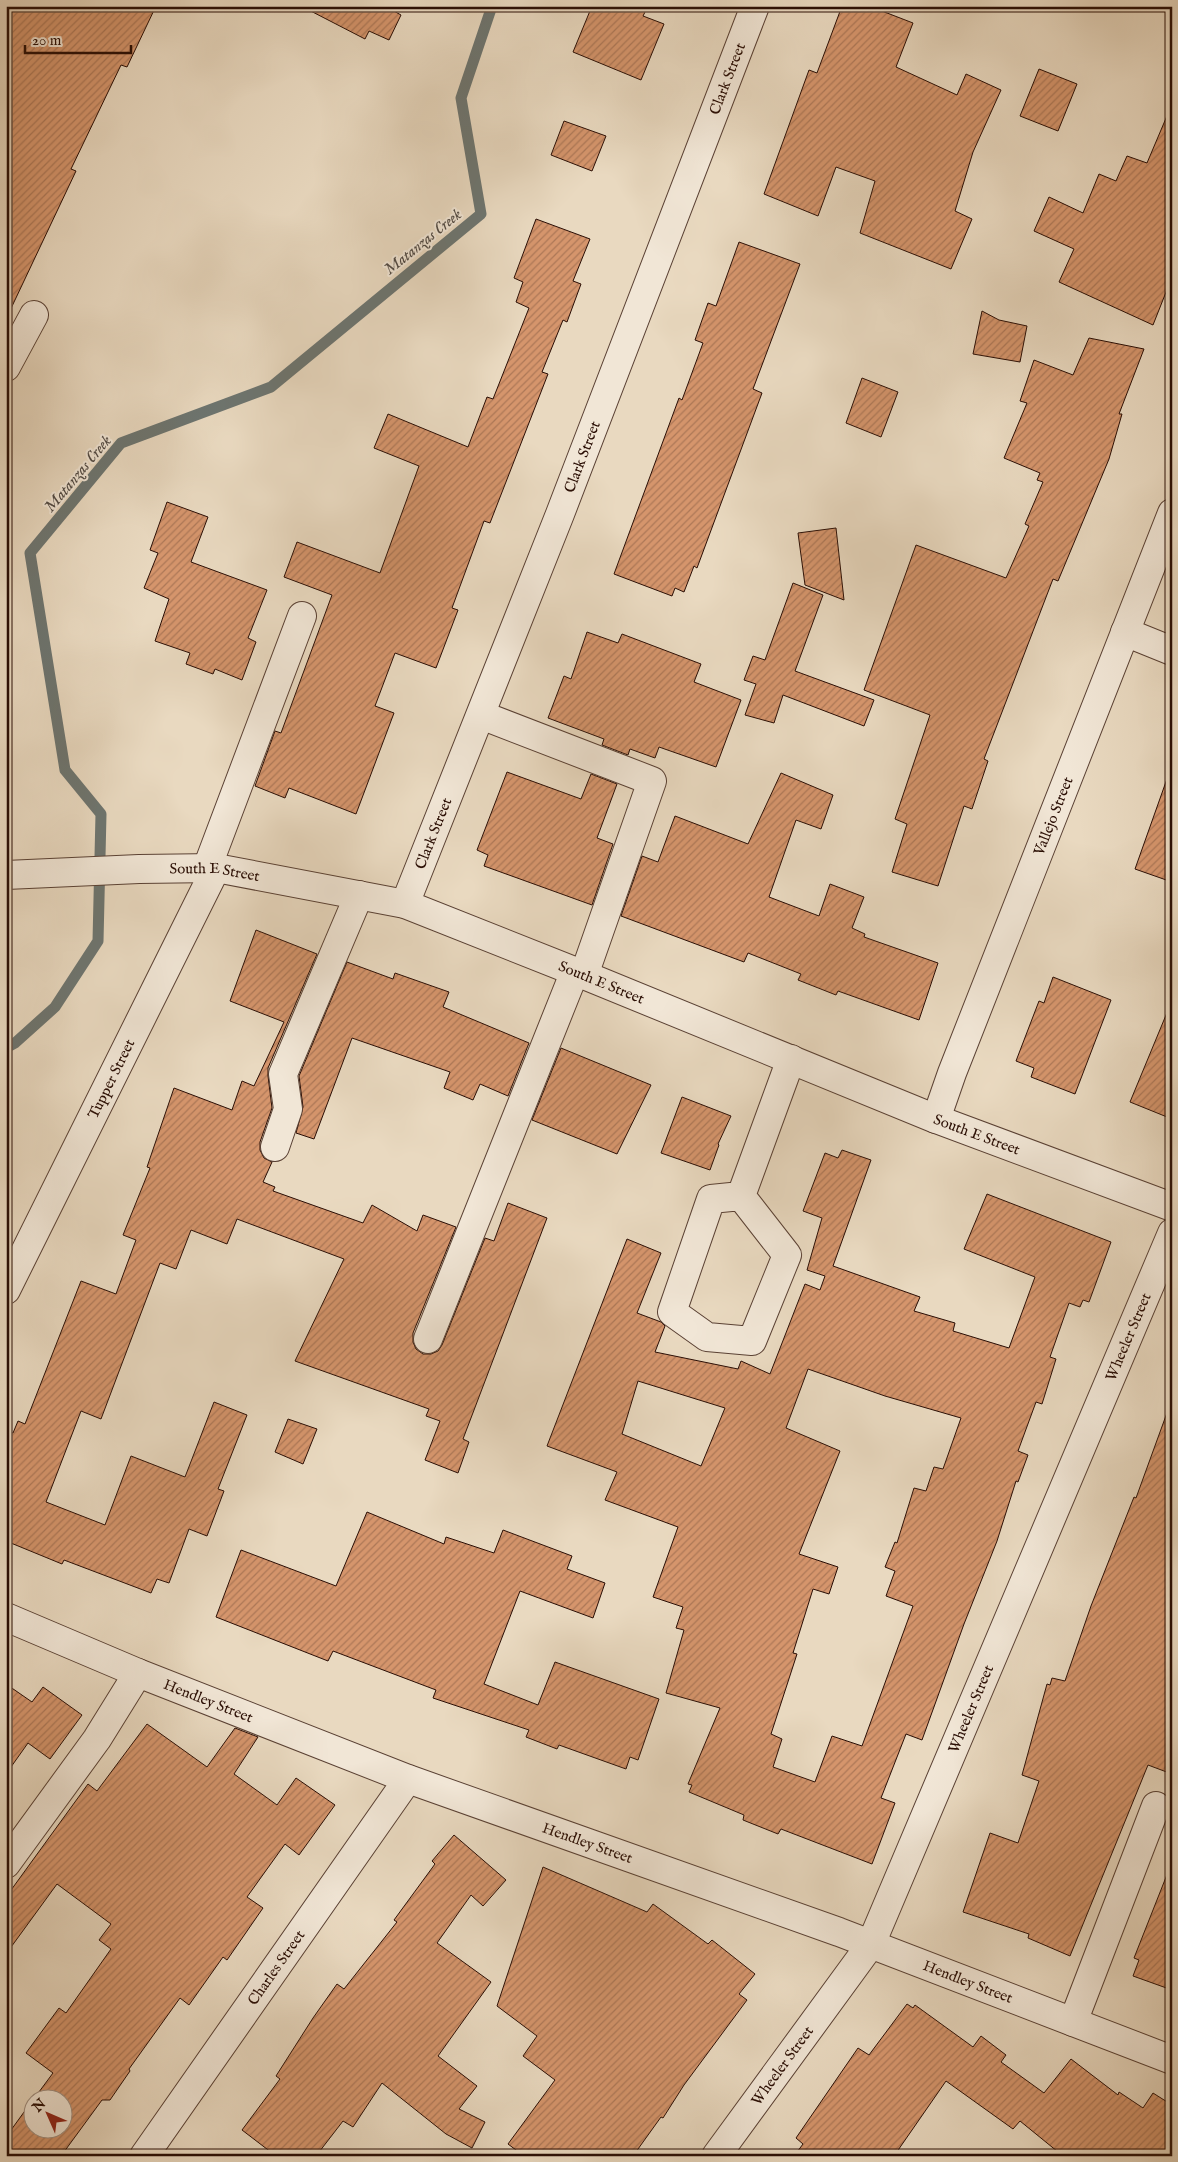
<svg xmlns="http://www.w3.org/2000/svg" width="1178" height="2162" viewBox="0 0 1178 2162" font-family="'IM FELL English',serif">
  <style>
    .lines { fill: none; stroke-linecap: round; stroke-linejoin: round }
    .stream { stroke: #6d7570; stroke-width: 11 }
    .building { fill: url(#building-hatch); stroke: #2a0e05; fill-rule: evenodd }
    .minor-casing { stroke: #5a4134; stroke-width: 30 }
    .minor { stroke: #f1e6d6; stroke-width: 28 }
    .labels { text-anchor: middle; stroke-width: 4; stroke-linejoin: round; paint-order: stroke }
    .street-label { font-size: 15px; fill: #2a0e05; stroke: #f1e6d6 }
    .water-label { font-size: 16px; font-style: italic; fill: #514a44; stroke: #f1e6d6 }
  </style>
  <defs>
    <pattern id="building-hatch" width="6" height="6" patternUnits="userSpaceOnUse" patternTransform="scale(1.25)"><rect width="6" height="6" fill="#d5956c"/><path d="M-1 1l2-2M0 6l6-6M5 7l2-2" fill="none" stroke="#ad7857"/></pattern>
  </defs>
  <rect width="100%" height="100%" fill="#e9d9c0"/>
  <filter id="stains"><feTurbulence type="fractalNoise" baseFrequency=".004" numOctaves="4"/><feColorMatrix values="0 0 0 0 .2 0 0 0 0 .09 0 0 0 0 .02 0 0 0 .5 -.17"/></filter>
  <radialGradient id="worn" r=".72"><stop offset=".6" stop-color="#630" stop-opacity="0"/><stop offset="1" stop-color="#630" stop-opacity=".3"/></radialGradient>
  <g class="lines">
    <polyline class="stream" points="6,1048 15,1043 55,1007 98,941 101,814 65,770 30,553 121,443 271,387 481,214 461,98 492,6"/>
  </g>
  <g class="building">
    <polygon points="6,6 156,6 127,67 121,65 71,169 76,171 6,319"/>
    <polygon points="301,6 385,6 401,15 389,40 369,31 365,39"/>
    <polygon points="592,6 648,6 643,16 664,24 641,80 573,52"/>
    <polygon points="842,6 869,6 913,23 896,67 957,95 966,74 1001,90 973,152 955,211 972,219 951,269 860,233 875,181 836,167 818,216 764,194 809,70 817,73"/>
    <polygon points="1039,69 1077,84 1058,131 1020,116"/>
    <polygon points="1172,104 1172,277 1153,325 1059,282 1074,249 1034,231 1049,197 1083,213 1099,174 1116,181 1127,156 1147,163"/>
    <polygon points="564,121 606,136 592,171 551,155"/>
    <polygon points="536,219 590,239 573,281 581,284 567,322 563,320 542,372 548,374 490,523 484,521 452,608 458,610 436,668 395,653 375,706 394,713 356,814 289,788 285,798 255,786 275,731 281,733 332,595 284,577 297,542 380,573 419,466 374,448 388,414 468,447 487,397 493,399 529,308 516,302 523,282 514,278"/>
    <polygon points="739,242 800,264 753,389 762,393 697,568 694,566 684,592 675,588 672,596 614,574 679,398 682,400 703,343 695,340 708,303 716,306"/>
    <polygon points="982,311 999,320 1027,326 1020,362 973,354"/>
    <polygon points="1089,338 1144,349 1119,414 1122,414 1109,459 1058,581 1053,579 984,759 988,761 972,809 964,806 938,886 892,872 907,824 895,819 930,715 864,690 916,545 1006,578 1029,526 1025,524 1043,482 1037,480 1040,473 1004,458 1027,403 1020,401 1034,360 1073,375"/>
    <polygon points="862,378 898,392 881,437 846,423"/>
    <polygon points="167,502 208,517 191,562 267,590 248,638 256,642 242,680 215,669 213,674 186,664 190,653 155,641 169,599 144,588 158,553 150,550"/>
    <polygon points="836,528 844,600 805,585 798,533"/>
    <polygon points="793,583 823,595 795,671 874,700 864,726 783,695 774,723 745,715 756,684 744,680 753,656 765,660"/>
    <polygon points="587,632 618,643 622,634 701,664 694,682 741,700 716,767 659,747 655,758 630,749 628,755 602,745 604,739 548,718 564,676 571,679"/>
    <polygon points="507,772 581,799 591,774 617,784 597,838 613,844 592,905 484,866 488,855 477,850"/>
    <polygon points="781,773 833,795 821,829 796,820 769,897 819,916 830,884 864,897 852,928 865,934 864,937 938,963 919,1020 838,991 836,995 798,980 801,974 748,953 744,962 621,916 642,856 658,862 675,816 748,844"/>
    <polygon points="1168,776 1172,777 1172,882 1135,869"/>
    <polygon points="256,930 317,954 268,1068 268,1076 272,1108 260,1142 260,1150 264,1158 272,1162 263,1182 275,1187 273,1191 363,1223 372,1205 417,1231 423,1215 456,1227 413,1333 413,1342 416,1349 423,1354 431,1354 438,1351 442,1345 485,1238 494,1241 508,1203 547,1218 463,1439 469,1442 458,1473 425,1460 440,1421 426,1416 429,1409 295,1361 344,1259 237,1219 227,1244 191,1230 176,1269 160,1263 101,1419 81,1411 46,1502 105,1525 131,1456 185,1477 214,1402 247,1415 218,1489 224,1491 207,1536 189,1529 169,1583 157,1579 151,1593 64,1560 62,1564 6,1541 6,1431 13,1433 18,1421 25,1424 81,1281 116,1294 136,1240 123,1235 150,1168 147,1167 174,1088 232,1110 242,1081 254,1086 284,1022 230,1001"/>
    <polygon points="347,962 393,979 395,973 449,992 443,1007 529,1043 508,1096 480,1084 473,1100 444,1088 450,1072 352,1038 314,1139 296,1133 303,1107 299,1076"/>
    <polygon points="1053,977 1111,1000 1075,1094 1031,1077 1034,1068 1016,1061 1039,1001 1044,1003"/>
    <polygon points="1171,1003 1172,1003 1172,1119 1130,1102"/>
    <polygon points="561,1048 651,1085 617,1154 532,1120"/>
    <polygon points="682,1097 731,1116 718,1144 719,1145 710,1170 661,1153"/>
    <path d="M 842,1150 L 871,1160 L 833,1266 L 920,1297 L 914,1311 L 955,1323 L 953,1331 L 1009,1348 L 1035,1277 L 964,1249 L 987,1194 L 1111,1242 L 1089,1302 L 1083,1300 L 1080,1307 L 1069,1303 L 1050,1357 L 1056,1359 L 1042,1404 L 1036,1402 L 1018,1451 L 1028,1455 L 1018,1482 L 1016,1481 L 997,1541 L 964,1624 L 922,1740 L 906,1734 L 881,1798 L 895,1803 L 872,1864 L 781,1829 L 778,1834 L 743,1820 L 744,1815 L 689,1792 L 692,1785 L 688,1784 L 720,1708 L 666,1693 L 684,1630 L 676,1628 L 683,1607 L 653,1597 L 678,1527 L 605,1500 L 617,1472 L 547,1446 L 627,1239 L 661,1253 L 637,1313 L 661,1322 L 665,1326 L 655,1352 L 738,1369 L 741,1361 L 770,1374 L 805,1284 L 820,1290 L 825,1276 L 807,1270 L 822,1218 L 803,1211 L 825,1153 L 838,1158 ZM 808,1369 L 885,1396 L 961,1418 L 943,1469 L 934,1467 L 926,1491 L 914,1488 L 897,1543 L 895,1542 L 885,1567 L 895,1571 L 886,1596 L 913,1606 L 862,1746 L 832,1736 L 815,1782 L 773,1767 L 782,1739 L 771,1734 L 797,1654 L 793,1653 L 813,1589 L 829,1594 L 838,1567 L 799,1554 L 840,1451 L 786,1428 ZM 638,1381 L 725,1408 L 701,1466 L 622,1434 Z"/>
    <polygon points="1168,1410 1172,1410 1172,1774 1148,1765 1070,1956 1028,1938 1029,1934 963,1912 990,1833 1018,1843 1039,1781 1022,1775 1047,1684 1050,1685 1052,1678 1065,1681 1091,1606 1134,1497 1136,1498"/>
    <polygon points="288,1419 317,1429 303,1464 275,1452"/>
    <polygon points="367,1512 444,1544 446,1537 494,1553 503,1530 572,1556 567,1569 605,1583 593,1618 520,1591 484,1684 538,1705 555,1662 659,1699 638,1760 630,1757 626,1769 559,1745 557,1749 526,1737 529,1730 433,1698 436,1690 333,1651 328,1661 216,1617 241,1550 336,1586"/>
    <polygon points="6,1684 32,1702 43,1687 82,1715 50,1759 28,1743 6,1774"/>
    <polygon points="147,1724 207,1767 235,1728 258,1737 234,1774 277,1805 296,1778 335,1805 299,1855 285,1844 247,1897 263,1908 227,1960 223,1957 189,2005 180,1998 129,2069 130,2071 110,2100 102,2100 61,2156 6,2156 6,2137 32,2101 32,2130 62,2130 62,2100 33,2100 53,2073 26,2053 59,2008 66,2013 111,1949 99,1940 111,1924 57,1884 6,1954 6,1897 88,1784 97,1791"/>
    <polygon points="454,1835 506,1880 483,1906 471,1895 437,1943 491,1982 438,2056 477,2086 459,2109 485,2122 472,2148 446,2134 382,2083 353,2127 343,2121 316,2156 276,2156 242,2130 280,2079 276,2076 313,2018 337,1984 344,1989 397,1922 394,1920 435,1864 432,1861"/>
    <polygon points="543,1867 647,1912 653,1904 708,1944 712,1940 755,1974 739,1994 747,2000 684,2085 663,2118 661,2117 633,2156 524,2156 508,2144 555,2080 523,2056 537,2036 497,2006"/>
    <polygon points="1170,1867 1172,1867 1172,1990 1133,1976 1139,1960 1134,1958"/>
    <polygon points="907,2004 913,2008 915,2005 973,2047 981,2036 1006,2055 1001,2062 1044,2093 1071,2059 1118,2095 1119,2092 1143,2108 1153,2093 1172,2105 1172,2156 1063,2156 1020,2121 1013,2129 946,2081 894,2156 794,2156 803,2144 796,2138 858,2048 869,2055"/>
  </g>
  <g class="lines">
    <g class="minor-casing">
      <g id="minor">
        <polyline points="6,367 34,315"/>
        <polyline points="1125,632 1172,651"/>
        <polyline points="481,715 652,781 584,975"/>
        <polyline points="207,868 302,616"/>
        <path id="s1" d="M 6,875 L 139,869 L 216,868 L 405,904 L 584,975 L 936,1119 L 1172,1207"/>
        <path id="s2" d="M 405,904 L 560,514 L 755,6"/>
        <path id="s3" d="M 936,1119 L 952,1073 L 1172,513"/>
        <polyline points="275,1147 288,1109 283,1074 359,895"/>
        <polyline points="741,1196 787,1255 752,1341 707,1337 672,1312 711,1199 741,1196 791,1059"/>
        <path id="s4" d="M 6,1290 L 216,868"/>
        <polyline points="428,1339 575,971"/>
        <path id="s5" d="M 6,1617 L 138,1673 L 408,1779 L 839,1932 L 1172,2060"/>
        <polyline points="6,1864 97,1739 138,1673"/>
        <polyline points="1073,2022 1156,1806"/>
        <path id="s6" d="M 144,2156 L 408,1779"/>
        <path id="s7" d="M 716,2156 L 871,1944 L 1172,1233"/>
      </g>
    </g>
    <use href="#minor" class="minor"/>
  </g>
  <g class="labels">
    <g class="street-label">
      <text dy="5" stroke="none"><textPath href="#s2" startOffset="886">Clark Street</textPath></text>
      <text dy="5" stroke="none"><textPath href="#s2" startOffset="481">Clark Street</textPath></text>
      <text dy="5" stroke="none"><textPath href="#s3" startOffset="325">Vallejo Street</textPath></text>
      <text dy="5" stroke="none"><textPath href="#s2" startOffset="76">Clark Street</textPath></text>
      <text dy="5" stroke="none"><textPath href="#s1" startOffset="209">South E Street</textPath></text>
      <text dy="5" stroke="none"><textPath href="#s1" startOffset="614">South E Street</textPath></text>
      <text dy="5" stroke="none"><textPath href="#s4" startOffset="236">Tupper Street</textPath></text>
      <text dy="5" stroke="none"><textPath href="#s1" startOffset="1019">South E Street</textPath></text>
      <text dy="5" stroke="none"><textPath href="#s7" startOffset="922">Wheeler Street</textPath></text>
      <text dy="5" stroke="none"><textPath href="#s5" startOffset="219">Hendley Street</textPath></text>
      <text dy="5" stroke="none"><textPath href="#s7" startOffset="518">Wheeler Street</textPath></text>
      <text dy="5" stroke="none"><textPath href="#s5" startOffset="624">Hendley Street</textPath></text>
      <text dy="5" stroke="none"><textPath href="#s6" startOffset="230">Charles Street</textPath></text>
      <text dy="5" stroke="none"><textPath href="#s5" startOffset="1029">Hendley Street</textPath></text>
      <text dy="5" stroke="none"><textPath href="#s7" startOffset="112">Wheeler Street</textPath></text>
    </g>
    <g class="water-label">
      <text transform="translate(422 241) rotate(-39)" y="6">Matanzas Creek</text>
      <text transform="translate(77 473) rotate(-50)" y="6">Matanzas Creek</text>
    </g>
  </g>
  <rect width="1178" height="2162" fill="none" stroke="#e9d9c0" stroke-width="25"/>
  <rect x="8" y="8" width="1163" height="2147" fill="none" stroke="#2a0e05" stroke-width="2.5"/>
  <rect x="12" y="12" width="1153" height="2137" fill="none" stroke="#2a0e05"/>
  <g transform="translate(48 2114) rotate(315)"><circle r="24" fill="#f1e6d6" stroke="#a19082"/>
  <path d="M0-4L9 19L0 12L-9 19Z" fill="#8f2418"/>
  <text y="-8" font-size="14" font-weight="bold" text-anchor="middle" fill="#2a0e05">N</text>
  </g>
  <path d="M25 45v8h106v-8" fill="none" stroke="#2a0e05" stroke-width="2.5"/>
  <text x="32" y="45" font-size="15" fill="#2a0e05" stroke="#f1e6d6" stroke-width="4" paint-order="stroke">20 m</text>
  <rect width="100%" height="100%" filter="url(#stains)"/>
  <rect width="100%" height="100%" fill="url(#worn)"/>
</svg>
